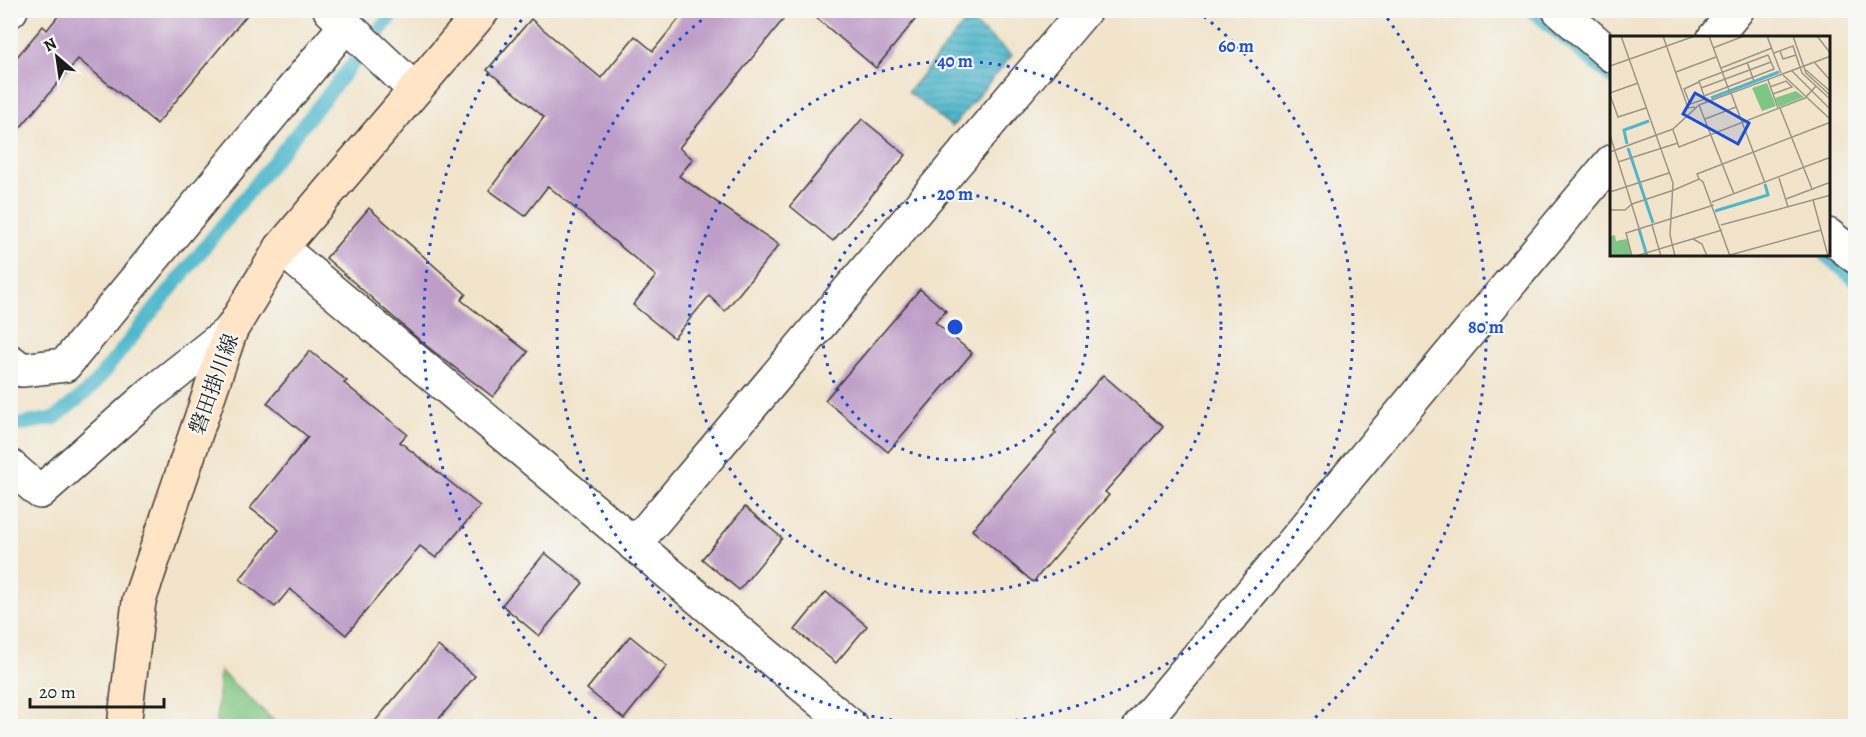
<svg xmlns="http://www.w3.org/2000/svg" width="1866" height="737" viewBox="0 0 1866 737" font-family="Alegreya,'Noto Serif JP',serif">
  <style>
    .green { fill: #7ec683; stroke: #4d7150; stroke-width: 1.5 }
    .water { fill: url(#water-rules); stroke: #356a74; stroke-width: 1.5 }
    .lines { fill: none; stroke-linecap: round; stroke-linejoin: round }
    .stream { stroke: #4eb7cc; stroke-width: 14 }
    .building { fill: #be9dc7 }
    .minor-casing { stroke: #3c3a36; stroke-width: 36 }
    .secondary-casing { stroke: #3c3a36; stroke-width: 36 }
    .minor { stroke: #fff; stroke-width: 33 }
    .secondary { stroke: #ffe4c6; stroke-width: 33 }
    .ring { fill: none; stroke: #1d4ed8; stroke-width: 3; stroke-dasharray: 3 6 }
    .labels { text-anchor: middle; stroke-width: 4.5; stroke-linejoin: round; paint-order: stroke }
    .street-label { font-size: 21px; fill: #1c1c1c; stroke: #f6f6f2 }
    .inset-river { fill: none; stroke: #4eb7cc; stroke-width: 3 }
    .inset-road { fill: none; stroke: #9c9485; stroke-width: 1.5 }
    .view { fill: #1d4ed8; fill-opacity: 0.15; stroke: #1d4ed8; stroke-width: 3 }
    .inset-edge { fill: none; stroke: #1c1c1c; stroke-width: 3 }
    .centre { fill: #1d4ed8; stroke: #f6f6f2; stroke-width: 3 }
    .ring-label { font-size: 18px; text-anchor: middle; font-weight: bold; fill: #1d4ed8; stroke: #f6f6f2; stroke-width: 4.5; stroke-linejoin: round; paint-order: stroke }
  </style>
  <defs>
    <pattern id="water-rules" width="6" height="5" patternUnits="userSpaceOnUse" patternTransform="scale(1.5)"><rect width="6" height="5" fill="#4eb7cc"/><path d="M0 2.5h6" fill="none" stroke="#4094a5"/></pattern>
  </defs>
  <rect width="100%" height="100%" fill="#f6f6f2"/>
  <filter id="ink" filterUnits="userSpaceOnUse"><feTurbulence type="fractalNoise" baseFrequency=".0167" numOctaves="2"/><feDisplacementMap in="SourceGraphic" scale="12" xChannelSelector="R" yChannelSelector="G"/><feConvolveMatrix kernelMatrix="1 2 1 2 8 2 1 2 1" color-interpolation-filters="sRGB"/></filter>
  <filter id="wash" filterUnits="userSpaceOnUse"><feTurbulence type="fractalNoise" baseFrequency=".008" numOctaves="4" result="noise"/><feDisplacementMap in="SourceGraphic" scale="24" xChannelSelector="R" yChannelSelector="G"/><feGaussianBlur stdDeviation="1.35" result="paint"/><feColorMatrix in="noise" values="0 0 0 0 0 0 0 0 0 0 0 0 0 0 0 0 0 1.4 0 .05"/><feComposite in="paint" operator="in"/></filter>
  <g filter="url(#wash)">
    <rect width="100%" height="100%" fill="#f1e4cb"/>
    <polygon class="green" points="220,671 279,726 216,726"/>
    <polygon class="water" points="968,19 1012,55 952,127 908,92"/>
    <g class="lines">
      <g class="stream">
        <polyline points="1531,10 1611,77"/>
        <polyline points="1825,255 1856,281"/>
        <polyline points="10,421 17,425 55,418 91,388 396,10"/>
      </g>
    </g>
    <g id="blocks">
      <g class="building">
        <polygon points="63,10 251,10 157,124 78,59 10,140 10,65 43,26 47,30"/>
        <polygon points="686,10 791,10 679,148 693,159 679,176 779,245 725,311 709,296 674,338 633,305 656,276 548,186 525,216 489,190 544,117 487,70 531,19 601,78 635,36 653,51"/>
        <polygon points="807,10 923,10 876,68"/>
        <polygon points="862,119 906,155 833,241 790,206"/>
        <polygon points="369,208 466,294 461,300 528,352 493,397 424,344 326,258"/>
        <polygon points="920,289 946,311 935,322 972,353 888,452 825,400"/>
        <polygon points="310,351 347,381 344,383 407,434 400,442 480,506 436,558 420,546 346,635 290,589 275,607 240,579 279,530 250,508 308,437 267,403"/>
        <polygon points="1103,375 1163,427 1105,492 1109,495 1033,582 972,530 1056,433 1054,431"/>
        <polygon points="745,507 782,538 739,590 702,559"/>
        <polygon points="545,553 583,583 539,636 502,605"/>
        <polygon points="826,592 867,626 836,663 795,630"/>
        <polygon points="630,636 667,666 624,719 587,689"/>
        <polygon points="438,646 475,676 433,726 371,726"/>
      </g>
    </g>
  </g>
  <g filter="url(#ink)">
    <use href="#blocks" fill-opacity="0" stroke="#3c3a36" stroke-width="1.5"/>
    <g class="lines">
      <g class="minor-casing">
        <g id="minor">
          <polyline points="330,10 415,90"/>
          <polyline points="1559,10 1611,55"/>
          <polyline points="10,11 11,10"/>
          <polyline points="1714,38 1737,10"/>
          <polyline points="1828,235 1856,257"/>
          <polyline points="281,248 851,726"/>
          <polyline points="10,361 22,370 65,365 346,25"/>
          <polyline points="10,466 40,492 153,392 231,330"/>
          <polyline points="634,545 1085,10"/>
          <polyline points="1140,726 1611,162"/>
        </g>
      </g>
      <g class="secondary-casing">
        <polyline id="secondary" points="124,726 139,601 231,330 281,248 483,10"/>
      </g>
      <use href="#minor" class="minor"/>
      <use href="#secondary" class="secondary"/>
    </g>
  </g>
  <g class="ring">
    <circle cx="955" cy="327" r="133"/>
    <circle cx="955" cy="327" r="266"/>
    <path d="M1197 11A398 398 0 1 1 713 11"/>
    <path d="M603 725A531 531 0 0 1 528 11M1382 11A531 531 0 0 1 1307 725"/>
  </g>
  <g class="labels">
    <g class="street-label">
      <text transform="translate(214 384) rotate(-70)" y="7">磐田掛川線</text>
    </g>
  </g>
  <g transform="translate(1610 36)">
    <rect width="220" height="220" fill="#f1e4cb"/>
    <path d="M 157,47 L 166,70 L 152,75 L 142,52 ZM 186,55 L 194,61 L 169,71 L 165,62 Z" fill="#7ec683"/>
    <path d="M 5,199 L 6,205 L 17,203 L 22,220 L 0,220 L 0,200 Z" fill="#7ec683"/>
    <path class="inset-river" d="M 101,62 L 169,36M 17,108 L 14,94 L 39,85M 18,112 L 43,187M 105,175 L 158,159 L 155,148M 29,193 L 37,220"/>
    <path class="inset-road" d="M 11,0 L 63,147 L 60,199 L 65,220M 53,0 L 78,72 L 85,71M 99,0 L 120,57M 157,0 L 171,37M 183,0 L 196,37 L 221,60M 207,0 L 221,18M 103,12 L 134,0M 170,15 L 173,23 L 186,19M 164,17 L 183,10 L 192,37 L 221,64M 137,26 L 144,45M 205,27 L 220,44M 0,30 L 85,0M 111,32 L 162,12M 196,34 L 221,56M 182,35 L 221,74M 66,36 L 106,21M 173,39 L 221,84M 158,44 L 168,72M 89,46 L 74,53 L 80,68 L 95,63M 160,51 L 176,45 L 182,51 L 163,58M 91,52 L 161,26M 0,57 L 28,47M 121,57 L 155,147M 0,59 L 8,81 L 36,72M 94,60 L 164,33 L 158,19 L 89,45 L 96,66M 89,69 L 124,158M 170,72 L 202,153M 95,83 L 126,71M 63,94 L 69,111 L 195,62 L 206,50M 0,99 L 29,192M 0,116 L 63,93 L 89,69 L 221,20M 8,126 L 68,107M 169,142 L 178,171M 89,143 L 87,138 L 221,86M 64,154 L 89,143 L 93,146 L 120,220M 0,156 L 59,137M 176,163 L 221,146M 203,164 L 218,220M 102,166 L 221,121M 0,174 L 15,174 L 22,168 L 64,154M 42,189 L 51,220M 111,189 L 221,159M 83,203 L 92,208 L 97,220M 120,219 L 211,194M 22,220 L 16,197 L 104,169M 26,220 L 112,194"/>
    <path class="view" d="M 85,57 L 139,87 L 128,108 L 73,78 Z"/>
    <rect width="220" height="220" class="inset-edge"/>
  </g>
  <circle cx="955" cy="327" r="9" class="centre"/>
  <g class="ring-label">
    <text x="1236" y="52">60 m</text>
    <text x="955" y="67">40 m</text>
    <text x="955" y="200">20 m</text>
    <text x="1486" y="333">80 m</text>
  </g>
  <rect width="1866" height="737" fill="none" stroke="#f6f6f2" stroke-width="36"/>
  <g transform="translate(57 57) rotate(331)" stroke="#f6f6f2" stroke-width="4.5" paint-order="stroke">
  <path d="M0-4.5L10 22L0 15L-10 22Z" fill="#1c1c1c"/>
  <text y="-9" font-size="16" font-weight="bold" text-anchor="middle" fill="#1c1c1c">N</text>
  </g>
  <path d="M30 698v9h134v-9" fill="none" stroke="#1c1c1c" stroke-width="3"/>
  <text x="39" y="698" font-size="18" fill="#1c1c1c" stroke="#f6f6f2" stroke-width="4.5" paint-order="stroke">20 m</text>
</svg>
